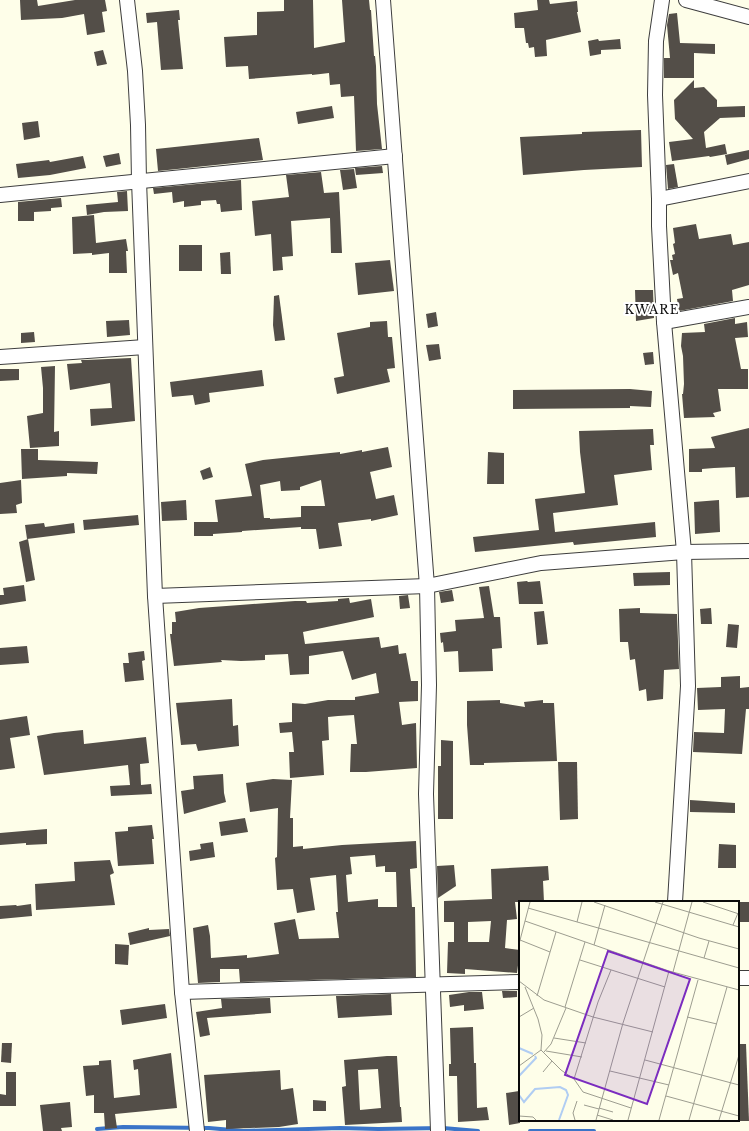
<svg xmlns="http://www.w3.org/2000/svg" width="749" height="1131" viewBox="0 0 749 1131" font-family="'Libre Baskerville',serif">
  <style>
    .lines { fill: none; stroke-linecap: round; stroke-linejoin: round }
    .stream { stroke: #3a74c8; stroke-width: 4 }
    .building { fill: #534e48; fill-rule: evenodd }
    .street-casing { stroke: #3e3e3e; stroke-width: 16 }
    .street { stroke: #fff; stroke-width: 14 }
    .labels { text-anchor: middle; stroke-width: 4; stroke-linejoin: round; paint-order: stroke }
    .quarter-label { font-size: 12px; letter-spacing: 1px; fill: #0b0b0b; stroke: #fff }
    .inset-river { fill: none; stroke: #b0cdf3; stroke-width: 2 }
    .inset-road { fill: none; stroke: #9d9d90; stroke-width: 1 }
    .view { fill: #7b2cbf; fill-opacity: 0.15; stroke: #7b2cbf; stroke-width: 2 }
    .inset-edge { fill: none; stroke: #0b0b0b; stroke-width: 2 }
  </style>
  <rect width="100%" height="100%" fill="#fefee9"/>
  <g class="lines">
    <g class="stream">
      <polyline points="97,1129 123,1127 209,1128 243,1131 340,1128 378,1129 443,1128 478,1131"/>
      <polyline points="530,1131 594,1131"/>
    </g>
  </g>
  <g class="building">
    <polygon points="20,0 37,0 38,6 75,0 105,0 107,11 102,12 105,32 87,35 84,14 62,18 21,20"/>
    <polygon points="284,0 313,0 314,48 345,42 342,0 369,0 370,10 371,10 374,56 375,56 376,66 377,104 382,149 356,151 354,96 341,97 340,84 330,85 329,73 312,75 312,74 249,79 248,66 226,67 224,37 257,35 257,12 284,11"/>
    <polygon points="537,0 549,0 550,4 577,1 578,12 577,12 581,32 546,40 547,56 535,57 534,47 529,48 528,43 526,43 524,28 515,28 514,13 538,10"/>
    <polygon points="179,10 180,20 178,20 183,69 161,70 157,22 147,23 146,13"/>
    <polygon points="677,13 680,43 715,44 715,54 694,53 694,78 664,78 664,58 670,58 667,25 669,14"/>
    <polygon points="598,39 599,41 620,39 621,49 601,50 601,54 590,56 588,41"/>
    <polygon points="103,50 107,64 97,66 94,52"/>
    <polygon points="694,80 694,88 704,87 717,100 717,107 745,106 745,117 720,118 704,132 706,148 725,144 727,154 710,157 709,156 672,161 669,142 693,139 675,119 674,100"/>
    <polygon points="332,106 334,118 298,124 296,112"/>
    <polygon points="38,121 40,137 24,140 22,123"/>
    <polygon points="641,130 642,167 584,170 523,175 520,137 582,134 582,132"/>
    <polygon points="259,138 263,160 158,171 156,149"/>
    <polygon points="749,150 749,159 727,165 725,155"/>
    <polygon points="119,153 121,164 106,167 103,156"/>
    <polygon points="83,156 86,168 50,175 18,178 16,164 49,160 50,162"/>
    <polygon points="674,164 678,187 668,189 666,165"/>
    <polygon points="382,166 383,173 356,175 355,168"/>
    <polygon points="354,169 357,188 343,190 340,170"/>
    <polygon points="321,172 324,193 339,192 342,253 331,253 330,218 291,221 293,256 282,257 283,270 273,271 271,234 255,236 252,201 289,197 286,175"/>
    <polygon points="241,180 242,210 221,212 220,204 217,204 216,200 201,201 201,205 184,207 184,201 173,203 172,192 154,194 153,188"/>
    <polygon points="127,191 128,211 104,212 87,215 86,205 118,202 117,192"/>
    <polygon points="61,198 62,207 51,208 51,211 34,212 34,221 18,221 18,202"/>
    <polygon points="94,215 96,243 126,239 128,251 126,251 127,273 109,273 109,253 92,255 92,253 73,254 72,217"/>
    <polygon points="696,224 699,239 731,234 733,245 749,242 749,285 732,290 733,301 679,311 677,299 683,298 678,273 673,275 670,260 673,260 672,255 675,254 673,244 675,243 673,228"/>
    <rect x="179" y="245" width="23" height="26"/>
    <polygon points="230,252 231,274 221,274 220,253"/>
    <polygon points="390,260 394,291 358,295 355,263"/>
    <polygon points="635,290 653,290 654,318 636,321"/>
    <polygon points="279,295 285,340 275,341 273,325 274,296"/>
    <polygon points="436,312 438,326 428,328 426,314"/>
    <polygon points="735,318 735,324 747,322 748,337 735,338 741,369 748,369 748,389 718,389 721,411 713,413 715,417 684,418 682,394 683,394 684,384 683,356 681,346 682,333 705,332 704,324"/>
    <polygon points="129,320 130,335 107,337 106,321"/>
    <polygon points="387,321 388,337 392,337 395,368 387,369 390,382 337,394 334,378 344,376 337,333 370,327 370,322"/>
    <polygon points="34,332 35,342 21,343 21,333"/>
    <polygon points="439,344 441,359 429,361 426,345"/>
    <polygon points="653,352 654,364 645,365 643,353"/>
    <polygon points="131,358 135,421 91,426 90,409 112,408 110,383 70,390 67,364 82,363 81,360 85,360"/>
    <polygon points="55,366 54,432 59,431 59,446 30,448 27,416 43,413 43,388 41,367"/>
    <polygon points="0,369 19,369 19,380 0,381"/>
    <polygon points="262,370 264,386 209,393 210,402 195,405 193,395 172,397 170,382"/>
    <polygon points="630,389 652,391 651,407 630,406 630,408 513,409 513,390"/>
    <polygon points="749,428 749,497 736,498 735,467 714,468 702,469 702,472 689,472 689,449 715,448 711,437"/>
    <polygon points="653,429 654,445 650,445 652,470 614,475 618,505 553,513 555,532 655,522 656,537 574,545 573,542 475,552 473,537 539,530 535,499 585,493 580,452 579,431"/>
    <path d="M 388,447 L 392,467 L 370,472 L 376,499 L 394,495 L 398,515 L 371,521 L 371,519 L 338,523 L 342,546 L 319,549 L 316,529 L 301,529 L 301,527 L 242,531 L 242,532 L 213,534 L 213,536 L 194,536 L 194,522 L 218,522 L 215,500 L 252,496 L 245,464 L 263,460 L 340,452 L 340,454 L 362,450 L 362,452 ZM 321,480 L 325,506 L 301,506 L 301,517 L 270,519 L 270,518 L 264,518 L 260,485 L 280,481 L 281,491 L 300,490 L 300,487 Z"/>
    <polygon points="21,449 38,449 38,460 98,462 97,474 67,473 67,476 22,479"/>
    <polygon points="488,452 504,453 504,484 487,484"/>
    <polygon points="210,467 213,477 203,480 200,471"/>
    <polygon points="21,480 22,503 16,505 17,513 0,514 0,483"/>
    <polygon points="186,500 187,520 162,521 161,502"/>
    <polygon points="719,500 720,532 695,534 694,502"/>
    <polygon points="138,515 139,525 84,530 83,520"/>
    <polygon points="44,523 45,527 74,523 75,533 27,539 25,525"/>
    <polygon points="28,539 35,580 26,582 19,542"/>
    <polygon points="670,572 670,585 634,586 633,573"/>
    <polygon points="527,581 528,582 540,581 543,604 519,604 517,582"/>
    <polygon points="24,585 26,601 0,605 0,595 4,595 3,588"/>
    <polygon points="489,586 494,617 500,617 502,648 492,649 493,671 459,672 458,651 444,652 443,642 441,643 440,633 456,631 455,620 484,618 479,587"/>
    <polygon points="452,590 454,601 441,603 439,592"/>
    <polygon points="408,595 410,608 400,609 399,596"/>
    <polygon points="349,598 350,603 371,599 374,617 303,632 305,644 379,637 381,648 398,645 399,654 406,653 411,681 418,681 418,701 399,702 402,725 416,723 417,768 366,772 350,772 351,744 357,744 354,715 338,716 328,717 329,740 322,741 324,775 290,778 289,752 294,752 292,732 280,733 279,723 292,722 292,703 305,704 328,700 355,700 355,697 379,693 376,673 352,680 343,651 309,656 309,674 290,675 288,654 265,655 265,660 241,661 221,660 222,662 174,666 170,634 172,634 172,622 176,622 175,612 199,608 240,605 295,601 306,601 307,603 338,601 338,599"/>
    <polygon points="640,608 640,613 677,614 679,669 664,670 663,699 647,701 646,689 639,691 635,659 630,660 628,642 620,642 619,609"/>
    <polygon points="711,608 712,624 701,624 700,609"/>
    <polygon points="544,611 548,644 537,645 534,612"/>
    <polygon points="728,624 739,625 737,648 726,647"/>
    <polygon points="27,646 29,663 0,665 0,648"/>
    <polygon points="144,651 145,660 142,661 144,680 125,682 123,663 129,663 128,653"/>
    <polygon points="740,676 740,688 749,687 749,709 746,709 742,754 693,752 694,732 724,733 725,709 698,710 697,688 721,687 721,677"/>
    <polygon points="232,699 233,726 238,725 239,746 198,751 196,744 181,745 176,703"/>
    <polygon points="500,700 500,703 525,707 524,702 543,700 543,703 554,703 557,761 484,763 484,765 470,765 467,725 467,701"/>
    <polygon points="27,716 30,735 10,738 15,768 0,770 0,720"/>
    <polygon points="83,730 84,744 146,737 149,763 140,764 141,785 151,784 152,794 111,796 110,786 130,785 128,765 44,775 37,736 54,733"/>
    <polygon points="441,740 453,741 453,819 438,819 438,766 441,766"/>
    <polygon points="558,762 577,762 578,819 560,820"/>
    <polygon points="223,774 224,793 226,802 184,814 181,791 194,789 193,776"/>
    <path d="M 273,779 L 292,780 L 290,818 L 293,818 L 293,847 L 303,846 L 303,849 L 342,845 L 416,841 L 417,868 L 410,869 L 412,907 L 415,907 L 416,977 L 240,982 L 239,969 L 220,969 L 220,982 L 198,983 L 193,928 L 208,925 L 210,936 L 211,958 L 247,955 L 247,958 L 279,954 L 274,923 L 295,919 L 299,939 L 339,938 L 336,912 L 338,912 L 336,875 L 310,878 L 315,910 L 297,913 L 293,889 L 277,890 L 275,858 L 277,857 L 278,808 L 250,812 L 246,783 ZM 375,855 L 376,867 L 385,866 L 385,872 L 396,872 L 397,907 L 378,907 L 378,899 L 348,902 L 346,875 L 352,874 L 350,857 Z"/>
    <polygon points="690,800 735,803 735,813 690,812"/>
    <polygon points="245,818 248,832 221,836 219,822"/>
    <polygon points="152,825 154,839 152,839 154,864 118,866 115,832 128,831 128,827"/>
    <polygon points="47,829 47,844 26,845 26,843 0,845 0,833"/>
    <polygon points="213,842 215,857 190,861 189,851 201,849 200,844"/>
    <polygon points="719,844 736,845 736,868 718,868"/>
    <polygon points="110,860 114,873 110,875 115,905 36,910 35,884 75,881 74,862"/>
    <polygon points="454,865 456,886 438,898 437,866"/>
    <path d="M 548,866 L 549,880 L 543,881 L 544,902 L 515,902 L 517,919 L 507,920 L 505,948 L 520,950 L 517,973 L 465,969 L 465,974 L 447,973 L 448,942 L 454,942 L 454,922 L 444,922 L 444,901 L 492,899 L 491,869 ZM 491,921 L 489,942 L 468,942 L 468,922 Z"/>
    <rect x="738" y="902" width="11" height="20"/>
    <polygon points="31,904 32,916 0,919 0,906 16,905 17,906"/>
    <polygon points="149,928 149,930 169,929 170,936 130,945 128,933"/>
    <polygon points="115,944 129,945 128,965 115,964"/>
    <polygon points="502,991 517,991 517,997 503,998"/>
    <polygon points="469,992 482,992 484,1009 464,1011 464,1005 450,1007 449,995"/>
    <polygon points="391,994 392,1015 338,1018 336,996"/>
    <polygon points="270,998 271,1013 207,1018 210,1035 200,1037 196,1012 222,1008 221,999"/>
    <polygon points="165,1004 167,1018 122,1025 120,1010"/>
    <polygon points="473,1027 474,1063 476,1063 477,1108 487,1107 489,1120 458,1122 457,1076 449,1076 449,1064 451,1064 450,1028"/>
    <polygon points="2,1043 12,1043 11,1063 1,1062"/>
    <polygon points="738,1044 746,1044 749,1121 739,1121"/>
    <polygon points="171,1053 177,1108 115,1114 117,1128 105,1129 104,1113 94,1113 94,1095 86,1096 83,1066 99,1065 99,1061 111,1060 114,1098 140,1095 138,1069 134,1070 133,1060"/>
    <path d="M 387,1056 L 397,1056 L 400,1107 L 401,1107 L 402,1122 L 345,1125 L 342,1087 L 346,1086 L 344,1060 ZM 378,1069 L 381,1108 L 360,1110 L 358,1070 Z"/>
    <polygon points="280,1070 281,1090 293,1088 298,1124 279,1127 226,1129 226,1120 208,1122 204,1075"/>
    <polygon points="6,1072 16,1072 16,1106 0,1106 0,1094 6,1095"/>
    <polygon points="519,1091 520,1123 509,1125 506,1093"/>
    <polygon points="313,1100 326,1101 326,1111 313,1111"/>
    <polygon points="70,1102 72,1127 61,1128 62,1131 43,1131 40,1105"/>
  </g>
  <g class="lines">
    <g class="street-casing">
      <g id="street">
        <polyline points="127,0 135,71 138,125 139,181 155,596 182,992 197,1131"/>
        <polyline points="383,0 427,586 429,685 426,794 438,1131"/>
        <polyline points="662,0 656,41 655,95 659,199 659,226 664,322 684,552 688,686 675,902"/>
        <polyline points="686,0 749,17"/>
        <polyline points="0,195 395,156"/>
        <polyline points="659,199 749,181"/>
        <polyline points="664,322 749,307"/>
        <polyline points="0,357 145,347"/>
        <polyline points="155,596 427,586 541,563 684,552 749,551"/>
        <polyline points="738,978 749,978"/>
        <polyline points="182,992 520,982"/>
      </g>
    </g>
    <use href="#street" class="street"/>
  </g>
  <g class="labels">
    <g class="quarter-label">
      <text x="652" y="314">KWARE</text>
    </g>
  </g>
  <g transform="translate(519 901)">
    <rect width="220" height="220" fill="#fefee9"/>
    <path class="inset-river" d="M 0,147 L 14,153M 0,175 L 17,157 L 16,155M 0,194 L 5,201 L 16,188 L 41,186 L 47,189 L 49,194 L 40,219"/>
    <path class="inset-road" d="M 75,1 L 180,37 L 220,48M 136,1 L 220,26M 184,1 L 220,13M 9,7 L 220,67M 6,20 L 150,70 L 220,89M 58,21 L 63,1M 214,24 L 219,12M 1,39 L 31,51M 0,43 L 11,1M 75,44 L 86,4M 185,57 L 190,40M 61,59 L 146,86M 154,71 L 173,1M 0,80 L 25,99 L 74,116 L 134,131M 18,95 L 37,31M 46,106 L 66,41M 0,116 L 15,107M 168,116 L 198,123M 35,137 L 67,142M 22,149 L 42,169 L 55,178 L 64,191 L 112,207M 27,150 L 63,156M 25,151 L 32,143 L 47,107M 126,159 L 220,184M 0,165 L 22,149 L 23,134 L 19,118 L 6,86M 91,170 L 150,184M 24,171 L 33,160M 55,178 L 79,101 L 92,69M 147,195 L 220,215M 65,204 L 80,208M 80,207 L 94,211M 78,214 L 94,219M 0,215 L 14,216 L 17,219M 56,219 L 54,212 L 58,200M 77,219 L 104,122 L 144,1M 109,219 L 150,70M 140,219 L 179,79M 170,219 L 208,86M 200,219 L 220,154"/>
    <path class="view" d="M 89,50 L 171,78 L 128,203 L 46,174 Z"/>
    <rect width="220" height="220" class="inset-edge"/>
  </g>
</svg>
